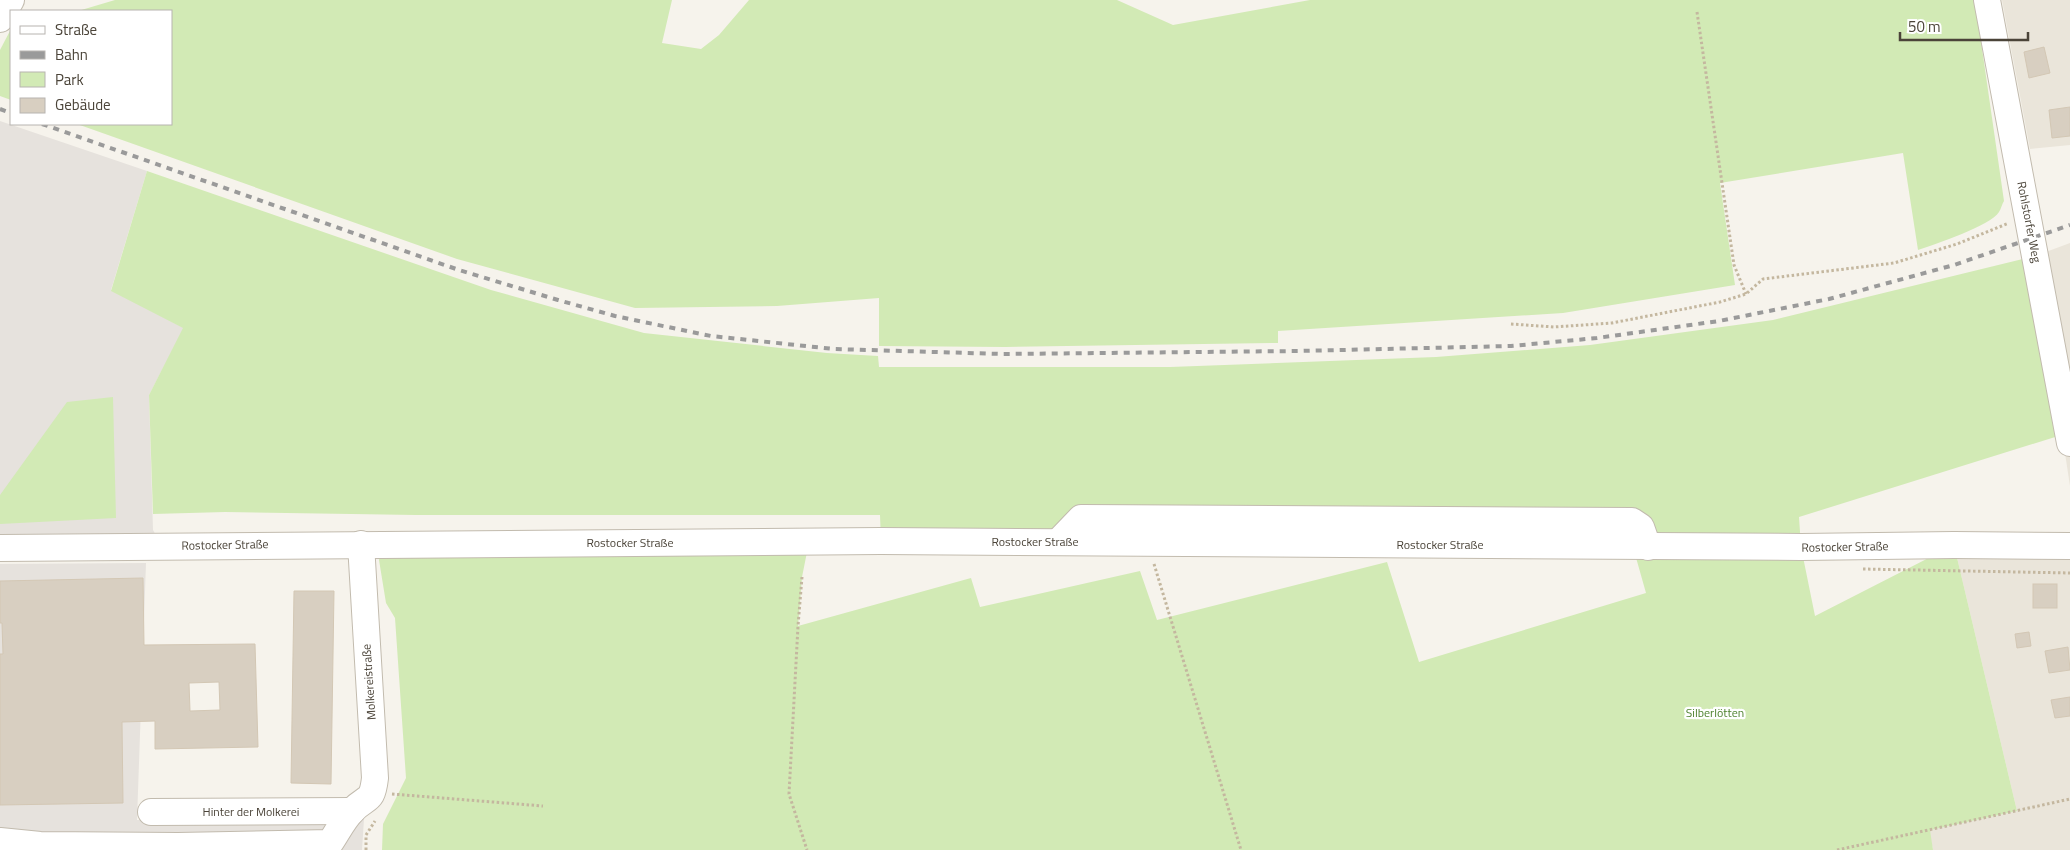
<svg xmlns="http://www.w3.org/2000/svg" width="2070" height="850" viewBox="0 0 2070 850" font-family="'Titillium Web',sans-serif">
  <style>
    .residential { fill: #eae5da }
    .industrial { fill: #e6e2dd }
    .green { fill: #d2eab5 }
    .building { fill: #d8cfc1; stroke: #d3c7b4; fill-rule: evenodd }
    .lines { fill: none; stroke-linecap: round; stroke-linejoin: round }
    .minor-casing { stroke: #c2bbae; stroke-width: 28 }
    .path { stroke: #c4b79f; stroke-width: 3; stroke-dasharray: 2.5 2.5; stroke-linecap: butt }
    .minor { stroke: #fff; stroke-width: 26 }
    .rail { stroke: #9a9a9a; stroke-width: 4; stroke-dasharray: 6 6; stroke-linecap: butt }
    .labels { text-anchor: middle; stroke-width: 4.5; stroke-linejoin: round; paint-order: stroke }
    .street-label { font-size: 12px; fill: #4b4439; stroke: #fff }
    .park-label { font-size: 12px; fill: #4a7f2a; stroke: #fff }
  </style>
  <rect width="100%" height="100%" fill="#f6f3ec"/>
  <g class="residential">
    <polygon points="2002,0 2070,0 2070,145 2030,149"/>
    <polygon points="2070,243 2070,486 2035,256"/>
    <polygon points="1954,545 2070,546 2070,850 1933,850 1929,830 2017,811"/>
  </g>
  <g class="industrial">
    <polygon points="0,121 147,171 111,290 184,328 149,395 153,530 162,546 0,548"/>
    <polygon points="146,563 137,820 364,819 362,850 0,850 0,564"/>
  </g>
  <g class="green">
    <path d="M 115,0 L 672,0 L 662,43 L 701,49 L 719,35 L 749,0 L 1117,0 L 1173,25 L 1310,0 L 1975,0 L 2004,201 C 2002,204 2001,209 1999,212 C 1990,226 1936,244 1918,250 L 1903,153 L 1720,183 L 1735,285 L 1563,313 L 1278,331 L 1278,343 L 1005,347 L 879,346 L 879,298 L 777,306 L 635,308 L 457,259 L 77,124 L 171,124 L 171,11 L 78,11 Z"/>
    <polygon points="11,29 11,100 0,96 0,50"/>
    <polygon points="147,171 491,290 644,333 827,353 878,356 879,367 1170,367 1436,357 1590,345 1773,320 2035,256 2068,433 1799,517 1801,547 1815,616 1954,545 2017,811 1930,830 1933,850 382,850 383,824 406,778 395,618 386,603 379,560 383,544 809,542 802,577 798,626 971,578 980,607 1140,571 1157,620 1387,562 1419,662 1646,593 1633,547 881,541 880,515 416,515 225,512 153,514 149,395 183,328 111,291"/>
    <polygon points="113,397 116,518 0,524 0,495 67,402"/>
  </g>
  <g class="building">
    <polygon points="2044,47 2050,73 2029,78 2024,52"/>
    <polygon points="2070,107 2070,136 2052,138 2049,110"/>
    <path d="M 143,578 L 144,645 L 255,644 L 258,747 L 155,749 L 155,721 L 122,722 L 123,803 L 0,805 L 0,654 L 3,654 L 2,623 L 0,623 L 0,581 ZM 219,682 L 220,710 L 190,711 L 189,683 Z"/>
    <rect x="2033" y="584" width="24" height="24"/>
    <polygon points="294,591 334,591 331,784 291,783"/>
    <polygon points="2029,632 2031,646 2017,648 2015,634"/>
    <polygon points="2068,647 2070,670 2049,673 2045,651"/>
    <polygon points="2070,697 2070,716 2055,718 2051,700"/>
  </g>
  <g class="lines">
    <g class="minor-casing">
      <g id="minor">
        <polyline points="1987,0 2070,443"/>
        <polyline points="0,19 11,0"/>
        <polyline points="1058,542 1081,518 1632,521 1641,527 1648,547"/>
        <polyline points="0,548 881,541 1801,547 1954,545 2070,546"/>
        <polyline points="151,812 352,811"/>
        <path d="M 0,841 L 40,845 L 178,846 L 330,843 C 337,833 343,820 352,811 C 367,795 372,804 375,778 L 361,544"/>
      </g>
    </g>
    <g class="path">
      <polyline points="1697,12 1734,265 1746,294"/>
      <polyline points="1511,324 1554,327 1612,323 1720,302 1746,294 1763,279 1894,263 1957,244 2009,223"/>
      <polyline points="1154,564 1241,850"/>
      <polyline points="1863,569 2070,573"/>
      <polyline points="802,577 798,626 789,794 807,850"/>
      <polyline points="392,794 543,806"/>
      <polyline points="366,850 366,835 375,821"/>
      <polyline points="1837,850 2070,799"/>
    </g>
    <use href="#minor" class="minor"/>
    <g class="rail">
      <polyline points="0,109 11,113"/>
      <polyline points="42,124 459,270 558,300 615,316 711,336 834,349 1003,354 1298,351 1511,346 1597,338 1719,321 1829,299 1954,265 2070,225"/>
    </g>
  </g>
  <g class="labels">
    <g class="street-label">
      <text transform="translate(2029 222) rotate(79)" y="4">Rohlstorfer Weg</text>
      <text x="1035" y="546">Rostocker Straße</text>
      <text x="630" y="547">Rostocker Straße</text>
      <text transform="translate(225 545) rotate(-1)" y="4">Rostocker Straße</text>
      <text x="1440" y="549">Rostocker Straße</text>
      <text transform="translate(1845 547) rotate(-1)" y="4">Rostocker Straße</text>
      <text transform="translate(369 682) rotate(-94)" y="4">Molkereistraße</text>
      <text x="251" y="816">Hinter der Molkerei</text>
    </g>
    <g class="park-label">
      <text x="1715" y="717">Silberlötten</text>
    </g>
  </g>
  <rect x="10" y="10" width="162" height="115" fill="#ffffff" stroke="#b7b4b0"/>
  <rect x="20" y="26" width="25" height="8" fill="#ffffff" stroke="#b7b4b0"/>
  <text x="55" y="35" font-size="15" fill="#4b4439">Straße</text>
  <rect x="20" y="51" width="25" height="8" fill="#9a9a9a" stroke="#b7b4b0"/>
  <text x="55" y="60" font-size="15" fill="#4b4439">Bahn</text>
  <rect x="20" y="72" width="25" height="15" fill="#d2eab5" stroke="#b7b4b0"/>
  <text x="55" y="85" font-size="15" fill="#4b4439">Park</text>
  <rect x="20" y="98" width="25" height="15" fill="#d8cfc1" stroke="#b7b4b0"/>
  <text x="55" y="110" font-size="15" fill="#4b4439">Gebäude</text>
  <path d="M1900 32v8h128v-8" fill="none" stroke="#4b4439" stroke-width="2.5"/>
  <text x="1908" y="32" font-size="15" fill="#4b4439" stroke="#ffffff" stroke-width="4" paint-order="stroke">50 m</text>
</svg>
